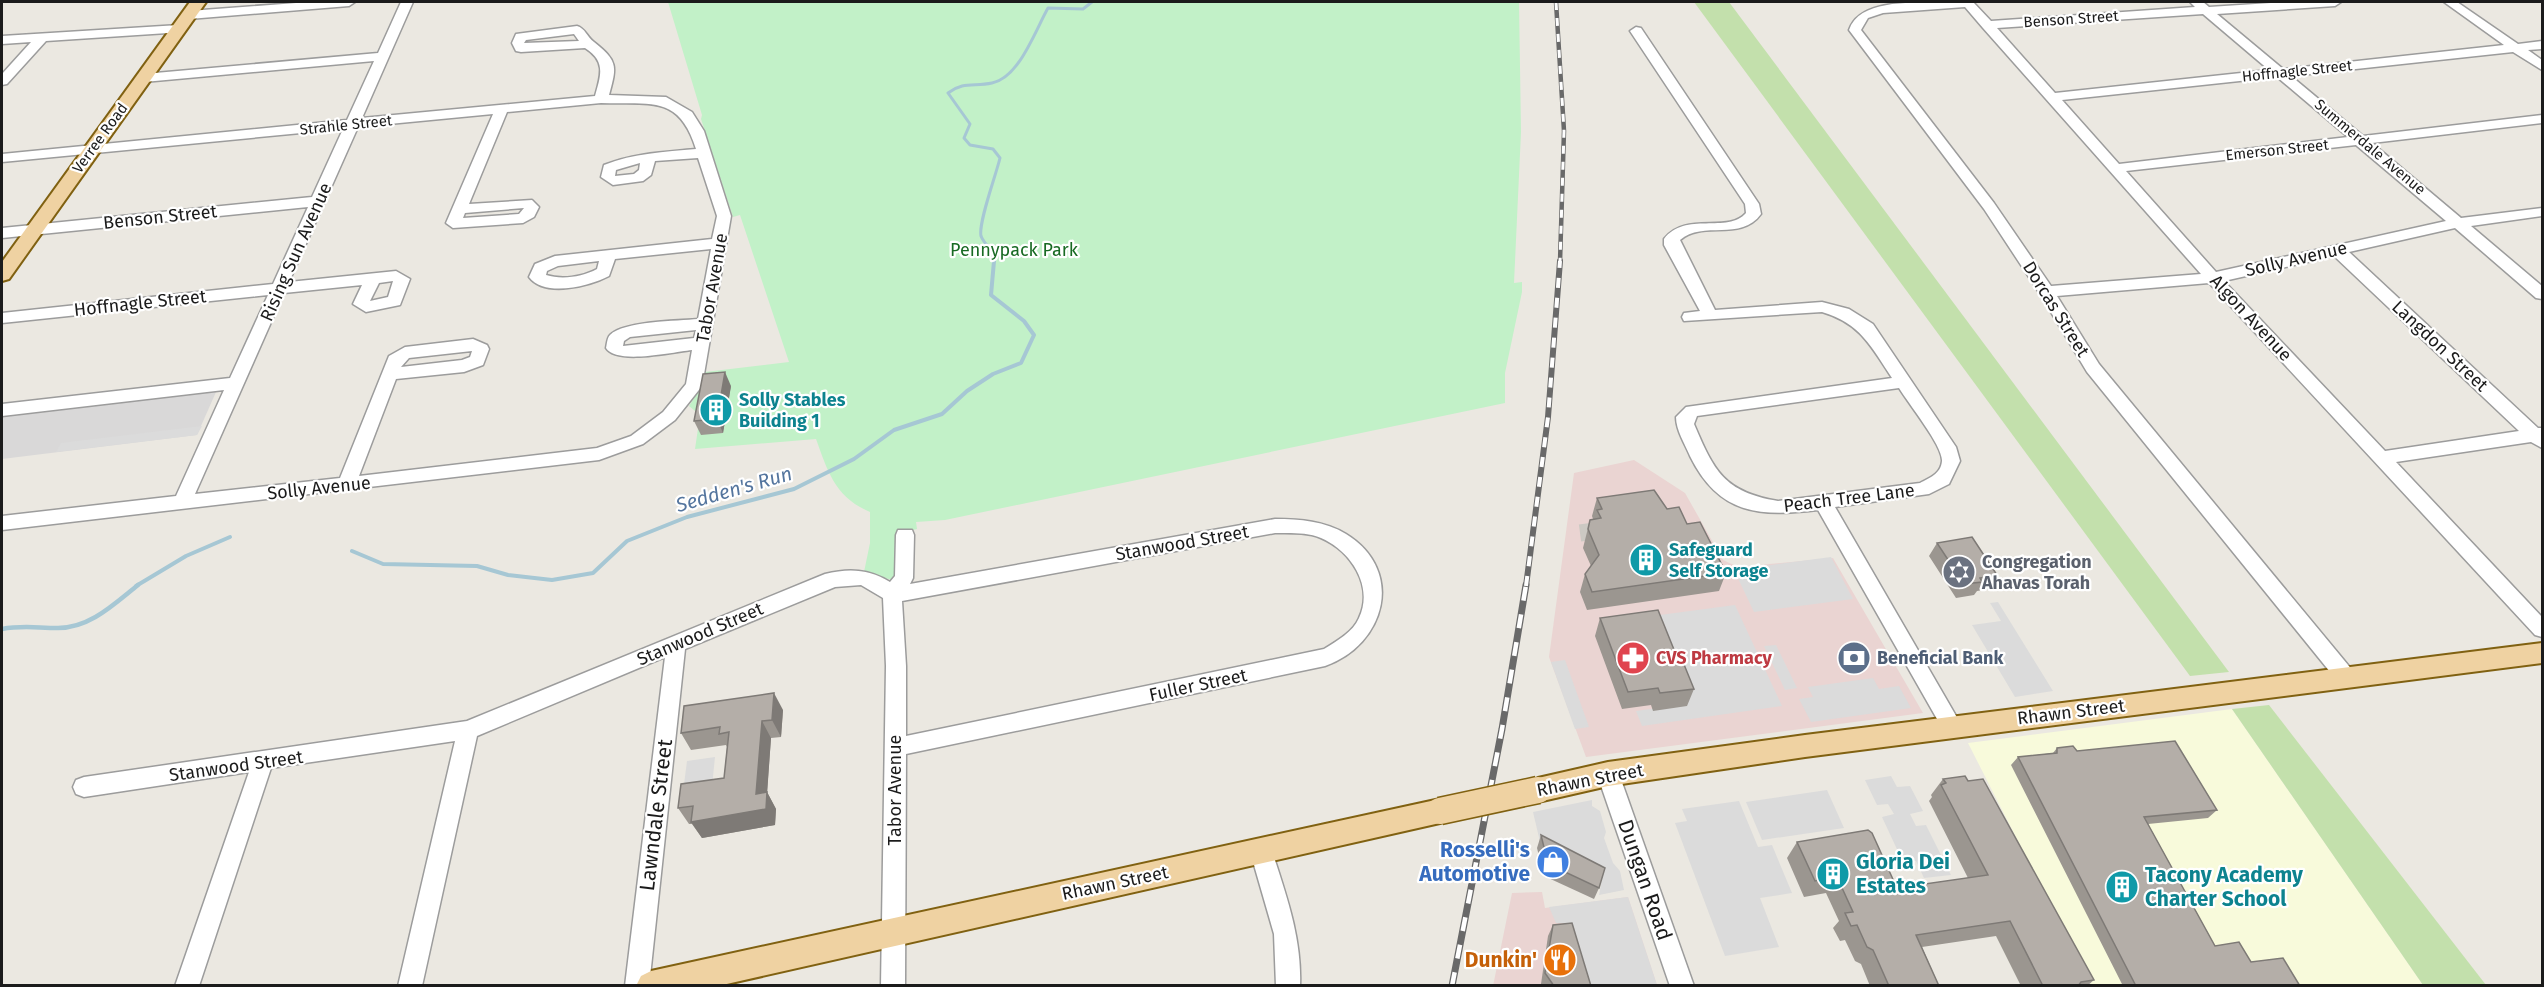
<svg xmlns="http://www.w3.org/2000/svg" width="2544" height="987" viewBox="0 0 2544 987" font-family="'Fira Sans',sans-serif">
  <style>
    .residential { fill: #d9d8d8 }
    .commercial { fill: #ead4d2 }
    .education { fill: #f8fadb }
    .grass { fill: #c3e0ac }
    .park { fill: #c2f1c8 }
    .parking { fill: #dbdbdb }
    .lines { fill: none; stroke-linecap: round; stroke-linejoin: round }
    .stream-far2 { stroke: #a6c7d4; stroke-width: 3 }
    .stream-far1 { stroke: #a6c7d4; stroke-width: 4 }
    .stream { stroke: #a6c7d4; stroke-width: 4.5 }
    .minor-tunnel { stroke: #ccc9c3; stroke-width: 17; stroke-dasharray: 17 8; stroke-linecap: butt }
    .minor-casing { stroke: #9c9c9c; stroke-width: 3 }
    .major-casing { stroke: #806111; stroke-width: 4 }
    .minor { fill: #fff; fill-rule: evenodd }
    .major { fill: #efd2a2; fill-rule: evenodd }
    .rail-far2-casing { stroke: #696969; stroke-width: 4.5 }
    .rail-far1-casing { stroke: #696969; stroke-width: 6 }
    .rail-casing { stroke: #696969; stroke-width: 7 }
    .rail-far2 { stroke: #fff; stroke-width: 3; stroke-dasharray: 8; stroke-linecap: butt }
    .rail-far1 { stroke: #fff; stroke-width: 4; stroke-dasharray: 10; stroke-linecap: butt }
    .rail { stroke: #fff; stroke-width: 4.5; stroke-dasharray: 14; stroke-linecap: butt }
    .major-bridge-casing { stroke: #806111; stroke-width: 29; stroke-linecap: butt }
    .major-bridge { stroke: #efd2a2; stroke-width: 26 }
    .wall { fill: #9b9690 }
    .shaded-wall { fill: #7e7a76 }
    .building { fill: #b4aea8; stroke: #7e7a76; stroke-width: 1.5 }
    .labels { text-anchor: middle; stroke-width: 4.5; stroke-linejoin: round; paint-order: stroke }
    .far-street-label { font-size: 15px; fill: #1b1b1b; stroke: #fff }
    .street-label { font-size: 18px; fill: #1b1b1b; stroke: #fff }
    .park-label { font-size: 18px; fill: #186a23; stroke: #fff }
    .culture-label { font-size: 18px; font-weight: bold; fill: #0d838f; stroke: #fff; text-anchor: start }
    .worship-label { font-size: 18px; font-weight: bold; fill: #5b616d; stroke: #fff; text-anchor: start }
    .health-label { font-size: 18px; font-weight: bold; fill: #be3a42; stroke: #fff; text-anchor: start }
    .service-label { font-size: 18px; font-weight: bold; fill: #4e5e75; stroke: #fff; text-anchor: start }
    .water-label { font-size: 20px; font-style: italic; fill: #54759e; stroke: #fff }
    .near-street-label { font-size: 21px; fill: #1b1b1b; stroke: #fff }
    .near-shop-label { font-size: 21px; font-weight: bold; fill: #366cbe; stroke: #fff; text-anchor: end }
    .near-culture-label { font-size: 21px; font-weight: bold; fill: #0d838f; stroke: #fff; text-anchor: start }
    .near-food-label { font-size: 21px; font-weight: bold; fill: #c56008; stroke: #fff; text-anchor: end }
  </style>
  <rect width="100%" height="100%" fill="#ebe8e1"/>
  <polygon class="residential" points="216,392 197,435 2,459 2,417"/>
  <g class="commercial">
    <polygon points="1634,460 1685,493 1723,560 1738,567 1833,558 1923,713 1586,757 1549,657 1574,473"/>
    <polygon points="1542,892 1545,908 1628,897 1657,985 1493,986 1512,893"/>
  </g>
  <polygon class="education" points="2232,709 2423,985 2091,985 1968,743"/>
  <g class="grass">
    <polygon points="1694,2 1729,2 2229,672 2190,676"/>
    <polygon points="2269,705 2486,985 2423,985 2232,709"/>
  </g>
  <path class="park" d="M 668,2 L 1519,2 L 1521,132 L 1514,283 L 1522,282 L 1522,292 L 1505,373 L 1505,403 L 945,520 L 916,522 L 917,529 L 899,533 L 899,577 L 892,580 L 864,572 L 870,543 L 870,512 C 835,497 828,472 816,439 L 695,449 L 700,415 L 689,406 L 699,390 L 705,372 L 789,362 L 740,215 L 733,217 L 701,119 L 702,115 Z"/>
  <g class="parking">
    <polygon points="202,426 197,435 56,452 61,443"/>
    <polygon points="1831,557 1853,599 1754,612 1734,570"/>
    <polygon points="1998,602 2053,691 2015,697 1972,625 2001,621 1990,603"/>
    <polygon points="1735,605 1782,706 1642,726 1636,711 1686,704 1655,630 1666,628 1660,615"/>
    <polygon points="1776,645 1797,688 1785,690 1764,646"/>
    <polygon points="1565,660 1589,727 1575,729 1551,662"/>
    <polygon points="1873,678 1879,689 1899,686 1911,708 1811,722 1799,699 1813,697 1808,687"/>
    <polygon points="715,757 711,796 682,800 687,761"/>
    <polygon points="1891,776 1897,787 1910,786 1923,811 1910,814 1916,826 1926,825 1951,875 1924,878 1916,861 1902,860 1882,817 1894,814 1888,804 1877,805 1865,780"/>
    <polygon points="1827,790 1844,828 1762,840 1746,802"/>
    <polygon points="1592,800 1592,806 1600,811 1606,832 1604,838 1613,863 1620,871 1624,890 1599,895 1602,879 1541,846 1533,812"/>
    <polygon points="1739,801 1758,847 1772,845 1792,893 1760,898 1779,947 1725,956 1675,823 1687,821 1682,809"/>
    <polygon points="1628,897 1657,985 1585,985 1566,923 1556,923 1549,907"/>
  </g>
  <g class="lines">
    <path class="stream-far2" d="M 994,262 L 995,255 C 991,250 983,242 981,236 C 978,223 996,175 1000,158 L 993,149 L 970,145 L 964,138 L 970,124 L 948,93 C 964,81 974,87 992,83 C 1019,78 1035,31 1048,8 L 1083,9 L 1092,2"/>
    <g class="stream-far1">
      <polyline points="352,551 383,564 477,566 508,575 552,580 593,573 627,541 687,517 794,489 854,459 894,430 942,414 967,391 993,374 1021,363 1034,335 1024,321 991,295 994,261"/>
      <polyline points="136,586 186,556 230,537"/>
    </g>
    <path class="stream" d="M 2,629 C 23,625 37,628 58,628 C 90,628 114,604 138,585"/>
    <polyline class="minor-tunnel" points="1580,533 1610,529"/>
    <g class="minor-casing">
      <g id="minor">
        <polygon points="309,2 355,2 349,6 189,19 183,15 189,11"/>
        <path d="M 401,2 L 413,2 L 362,118 L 595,96 C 601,75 606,61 585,48 L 521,52 L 516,51 L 512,43 L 516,34 L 577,26 C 585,28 587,37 594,42 C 618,61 617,66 609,95 L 666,97 L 692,112 L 704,131 L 731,216 L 702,386 L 675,420 L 643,444 L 599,460 L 2,530 L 2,516 L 176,496 L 224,390 L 2,416 L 2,404 L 230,378 L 268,295 L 2,323 L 2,313 L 273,284 L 308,207 L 2,238 L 2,228 L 312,197 L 343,129 L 2,162 L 2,154 L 347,120 L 374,61 L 144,82 L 137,78 L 144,74 L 378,53 ZM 574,34 L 579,41 L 524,43 L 526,40 ZM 601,103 C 650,105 679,94 696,149 C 664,152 634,153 604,165 L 601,177 L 613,185 L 643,181 L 651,175 L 655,161 L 698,158 L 717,216 L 712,239 L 555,256 L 535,264 L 529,277 C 545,298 590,286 609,276 L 615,259 L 711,249 L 698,319 C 678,321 623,321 610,335 C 607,338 607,344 606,348 C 616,365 673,352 692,350 L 686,384 L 663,412 L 631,436 L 597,448 L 359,476 L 396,379 L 464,372 L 483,365 L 489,349 L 487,345 L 473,339 L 405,347 L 389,356 L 340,478 L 195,494 L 284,293 L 362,285 L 353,304 L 366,312 L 400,305 L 410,279 L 396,271 L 289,282 L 358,127 L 493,114 L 446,223 L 453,228 L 523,223 L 534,217 L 539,207 L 532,200 L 469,204 L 507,112 ZM 640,163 L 639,170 L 634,174 L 615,176 L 616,170 ZM 524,208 L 519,214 L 463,218 L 465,213 ZM 599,261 L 597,269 C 582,277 562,280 546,275 L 547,271 L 558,266 ZM 393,281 L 388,297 L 370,301 L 379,283 ZM 696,330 L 694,338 L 623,346 L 624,341 L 630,337 ZM 472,351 L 470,357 L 462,360 L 401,367 L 409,358 Z"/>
        <path d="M 1936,2 L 1973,2 L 1991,21 L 2195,7 L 2190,2 L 2203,2 L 2209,7 L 2286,2 L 2341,2 L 2335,6 L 2217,14 L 2283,69 L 2504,45 L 2444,2 L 2457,2 L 2518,44 L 2542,41 L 2542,49 L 2528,50 L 2542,60 L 2542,70 L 2513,52 L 2291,76 L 2363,136 L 2542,115 L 2542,123 L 2372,143 L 2461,218 L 2542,208 L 2542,216 L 2471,226 L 2542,286 L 2542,299 L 2536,298 L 2455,228 L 2349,252 L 2538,428 L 2542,428 L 2542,448 L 2531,442 L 2396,462 L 2542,617 L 2542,637 L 2535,635 L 2209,283 L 2057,296 L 2099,364 L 2353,671 L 2356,677 L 2353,683 L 2346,685 L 2339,683 L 2087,372 L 2040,294 L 1984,209 L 1849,30 C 1859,0 1908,3 1936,2 ZM 1965,7 L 1983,28 L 2201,274 L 2051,286 L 1994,203 L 1861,30 L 1868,18 L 1883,13 ZM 2203,14 L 2269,70 L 2055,93 L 1997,28 ZM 2277,77 L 2348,137 L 2119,164 L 2062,100 ZM 2356,145 L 2446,221 L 2216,272 L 2126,171 ZM 2334,256 L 2519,431 L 2385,451 L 2224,281 Z"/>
        <polygon points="179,25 185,29 183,32 46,41 7,84 2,85 2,74 31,42 2,44 2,36"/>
        <path d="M 1636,27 L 1641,28 L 1759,204 L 1761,214 C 1741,242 1703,220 1680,240 L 1715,310 L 1822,302 L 1849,309 L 1873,324 L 1956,447 L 1960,461 L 1949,484 L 1929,494 L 1835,507 L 1959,721 L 1962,727 L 1959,733 L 1952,736 L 1945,733 L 1818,510 C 1760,517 1719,515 1690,456 C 1685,444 1676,430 1676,417 L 1686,407 L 1892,378 C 1871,346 1860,323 1822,312 L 1684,321 L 1682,317 L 1684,313 L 1700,311 L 1664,245 L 1664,239 C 1685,211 1728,234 1746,213 L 1745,204 L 1630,31 ZM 1899,388 C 1908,403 1943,446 1942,461 C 1941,474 1929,478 1920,483 L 1778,501 C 1724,492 1714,471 1694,424 L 1697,416 Z"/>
        <path d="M 1275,519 C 1300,519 1325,521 1346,534 C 1406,571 1385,645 1325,666 L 906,754 L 905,986 L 881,986 L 886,666 L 883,598 L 861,585 L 835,587 L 685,649 L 649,986 L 625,986 L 665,657 L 477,736 L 422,986 L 398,986 L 455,741 L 271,768 L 199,986 L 175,986 L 249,772 L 84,797 L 76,794 L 73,787 L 76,780 L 84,777 L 467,721 L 825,574 C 849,568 869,569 890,582 L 895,576 L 896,535 L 898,530 L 912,530 L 914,535 L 913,578 L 910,584 ZM 1275,533 C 1290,533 1307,532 1321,538 C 1351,551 1374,586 1359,618 C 1353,632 1337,641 1324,649 L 906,736 L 906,666 L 902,601 Z"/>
        <polygon points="1608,765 1615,767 1619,774 1694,986 1670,986 1597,774 1601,767"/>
        <path d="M 1261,841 L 1269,844 L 1272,851 C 1286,895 1302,938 1300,986 L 1276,986 L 1274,934 L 1250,851 L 1253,844 Z"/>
      </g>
    </g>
    <g class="major-casing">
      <g id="major">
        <polygon points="190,2 206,2 9,279 2,281 2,262"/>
        <polygon points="2542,643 2542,663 1805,757 1608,786 1538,802 1529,798 1525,790 1529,782 1538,778 1608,762 1805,735"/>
        <polygon points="1440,799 1450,802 1454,811 1450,820 1440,823 718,986 636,986 641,976 651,971"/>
      </g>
    </g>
    <use href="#minor" class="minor"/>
    <use href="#major" class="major"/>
    <g class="rail-far2-casing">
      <polyline id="rail-far2" points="1556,2 1564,131 1560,262"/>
    </g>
    <g class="rail-far1-casing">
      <polyline id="rail-far1" points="1526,586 1548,417 1560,261"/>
    </g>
    <g class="rail-casing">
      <polyline id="rail" points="1452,986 1502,729 1526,585"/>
    </g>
    <use href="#rail-far2" class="rail-far2"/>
    <use href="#rail-far1" class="rail-far1"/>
    <use href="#rail" class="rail"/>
    <g class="major-bridge-casing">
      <polyline id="major-bridge" points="1440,811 1538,790"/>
    </g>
    <use href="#major-bridge" class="major-bridge"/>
  </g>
  <g class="wall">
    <polygon points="731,386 723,433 701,435 694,421"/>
    <polygon points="1597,498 1667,509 1687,524 1726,573 1719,591 1587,610 1580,592 1585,574 1591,566 1583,548 1590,520 1593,519 1592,516"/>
    <polygon points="1937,543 1997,575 1989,589 1977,591 1974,595 1956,598 1929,556"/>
    <polygon points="1600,618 1679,662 1694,689 1687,706 1653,711 1651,705 1622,709 1595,636"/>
    <polygon points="783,710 781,737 771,738 767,792 776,809 775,825 702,838 692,824 689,824 678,808 724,778 727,747 726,745 691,750 681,733"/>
    <polygon points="2057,748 2077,751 2217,810 2208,818 2148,824 2215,946 2300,986 2123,986 2011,765 2018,757 2053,753"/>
    <polygon points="1943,779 2094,980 2087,986 2021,986 1996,936 1922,947 1939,986 1870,986 1861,964 1855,961 1845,940 1840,941 1833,928 1839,921 1826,893 1804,897 1787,858 1797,842 1896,886 1904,887 1968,878 1929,801 1932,797 1931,795"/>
    <polygon points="1541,835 1599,888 1594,899 1544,876 1537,848"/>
    <polygon points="1553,925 1591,986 1542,986 1541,984 1548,936"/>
  </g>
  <g class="shaded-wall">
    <polygon points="725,372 731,386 723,433 717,419"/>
    <polygon points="774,693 783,710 781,737 772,720"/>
    <polygon points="762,721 771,738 766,809 767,792 776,809 775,825 702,838 691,822 756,794"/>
  </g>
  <g class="building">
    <polygon points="725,372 717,419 694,421 703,374"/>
    <polygon points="1654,490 1667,509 1679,507 1687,524 1700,522 1726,573 1592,592 1585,574 1599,555 1588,529 1590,520 1601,518 1597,510 1602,509 1597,498"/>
    <polygon points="1972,537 1997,575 1980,578 1982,582 1964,584 1937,543"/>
    <polygon points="1658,610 1679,662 1683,662 1694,689 1660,693 1658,688 1628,692 1600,618"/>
    <polygon points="774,693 772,720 762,721 756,794 767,792 766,809 691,822 693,806 678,808 681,784 724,778 729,732 719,734 720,727 681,733 684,706"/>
    <polygon points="2175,741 2217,810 2144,817 2215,946 2239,942 2251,962 2283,958 2300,986 2136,986 2018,757 2057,753 2057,748 2073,746 2077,751"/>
    <polygon points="1965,776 1968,781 1983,779 2094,980 2081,982 2078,986 2043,986 2010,921 1916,935 1939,986 1889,986 1873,950 1867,947 1857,925 1851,926 1845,913 1853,912 1837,877 1815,881 1797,842 1868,830 1872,833 1896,886 1903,885 1904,887 1988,875 1941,785 1946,783 1943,779"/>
    <polygon points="1541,835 1605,868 1599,888 1548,864"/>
    <polygon points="1572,923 1591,986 1554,986 1545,973 1553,925"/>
  </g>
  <defs>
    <g id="building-disc" transform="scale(1.725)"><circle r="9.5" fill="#0f9aa8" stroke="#fff"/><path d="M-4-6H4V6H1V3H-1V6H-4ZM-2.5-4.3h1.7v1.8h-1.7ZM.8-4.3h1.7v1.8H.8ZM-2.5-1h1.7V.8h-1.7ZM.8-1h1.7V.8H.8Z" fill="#fff"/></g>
    <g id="synagogue-disc" transform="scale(1.725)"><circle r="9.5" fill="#6b7280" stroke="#fff"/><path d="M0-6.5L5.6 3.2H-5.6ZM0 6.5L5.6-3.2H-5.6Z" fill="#fff"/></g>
    <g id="pharmacy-disc" transform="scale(1.725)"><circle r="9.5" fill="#e0444e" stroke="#fff"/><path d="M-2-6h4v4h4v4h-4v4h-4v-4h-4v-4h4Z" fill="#fff"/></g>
    <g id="bank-disc" transform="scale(1.725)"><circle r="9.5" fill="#5c6f8a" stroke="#fff"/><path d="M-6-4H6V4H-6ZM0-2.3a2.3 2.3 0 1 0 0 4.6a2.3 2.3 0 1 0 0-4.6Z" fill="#fff"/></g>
    <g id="shop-disc" transform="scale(1.725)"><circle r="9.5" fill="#3f7fe0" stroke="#fff"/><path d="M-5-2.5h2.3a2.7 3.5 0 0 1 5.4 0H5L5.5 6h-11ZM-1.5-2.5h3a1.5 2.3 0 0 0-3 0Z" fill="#fff"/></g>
    <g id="restaurant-disc" transform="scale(1.725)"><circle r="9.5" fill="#e8710a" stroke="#fff"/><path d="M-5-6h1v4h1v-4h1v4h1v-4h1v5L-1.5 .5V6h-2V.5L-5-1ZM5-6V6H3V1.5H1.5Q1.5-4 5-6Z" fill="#fff"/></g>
  </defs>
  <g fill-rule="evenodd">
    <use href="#building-disc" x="716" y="410"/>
    <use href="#building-disc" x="1646" y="560"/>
    <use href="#synagogue-disc" x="1959" y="572"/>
    <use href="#pharmacy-disc" x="1633" y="658"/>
    <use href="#bank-disc" x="1854" y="658"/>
    <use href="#shop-disc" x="1553" y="862"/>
    <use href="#building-disc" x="1833" y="874"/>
    <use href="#building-disc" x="2122" y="887"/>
    <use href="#restaurant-disc" x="1560" y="960"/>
  </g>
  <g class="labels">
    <g class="far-street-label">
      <text transform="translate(2071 19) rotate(-4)" y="5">Benson Street</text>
      <text transform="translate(2297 71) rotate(-6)" y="5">Hoffnagle Street</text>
      <text transform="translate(346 125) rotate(-6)" y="5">Strahle Street</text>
      <text transform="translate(100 138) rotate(-54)" y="5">Verree Road</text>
      <text transform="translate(2370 147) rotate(40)" y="5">Summerdale Avenue</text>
      <text transform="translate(2277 150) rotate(-6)" y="5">Emerson Street</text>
    </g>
    <g class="street-label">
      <text transform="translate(160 217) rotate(-6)" y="6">Benson Street</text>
      <text transform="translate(296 252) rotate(-66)" y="6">Rising Sun Avenue</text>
      <text transform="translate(2296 259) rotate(-13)" y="6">Solly Avenue</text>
      <text transform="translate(712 288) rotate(-80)" y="6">Tabor Avenue</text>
      <text transform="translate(140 303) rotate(-6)" y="6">Hoffnagle Street</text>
      <text transform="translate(2056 309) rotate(58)" y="6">Dorcas Street</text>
      <text transform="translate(2251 318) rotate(47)" y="6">Algon Avenue</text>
      <text transform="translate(2440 346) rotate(43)" y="6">Langdon Street</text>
      <text transform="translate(319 488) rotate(-6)" y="6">Solly Avenue</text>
      <text transform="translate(1849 498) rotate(-7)" y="6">Peach Tree Lane</text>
      <text transform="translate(1182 543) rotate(-10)" y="6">Stanwood Street</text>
      <text transform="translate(700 634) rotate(-23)" y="6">Stanwood Street</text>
      <text transform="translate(1198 685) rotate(-12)" y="6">Fuller Street</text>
      <text transform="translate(2071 712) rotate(-7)" y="6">Rhawn Street</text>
      <text transform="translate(236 766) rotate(-8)" y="6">Stanwood Street</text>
      <text transform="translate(1590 780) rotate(-11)" y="6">Rhawn Street</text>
      <text transform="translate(895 790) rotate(-90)" y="6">Tabor Avenue</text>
      <text transform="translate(1115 883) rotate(-12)" y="6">Rhawn Street</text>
    </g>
    <g class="park-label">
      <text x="1014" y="256">Pennypack Park</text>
    </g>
    <g class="culture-label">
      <text x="739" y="406">Solly Stables<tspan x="739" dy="21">Building 1</tspan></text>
      <text x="1669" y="556">Safeguard<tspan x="1669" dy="21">Self Storage</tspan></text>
    </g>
    <g class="worship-label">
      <text x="1982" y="568">Congregation<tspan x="1982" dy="21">Ahavas Torah</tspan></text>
    </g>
    <g class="health-label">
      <text x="1656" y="664">CVS Pharmacy</text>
    </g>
    <g class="service-label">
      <text x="1877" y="664">Beneficial Bank</text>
    </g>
    <g class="water-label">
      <text transform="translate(734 489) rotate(-16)" y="7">Sedden's Run</text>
    </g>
    <g class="near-street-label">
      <text transform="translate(656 815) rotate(-83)" y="7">Lawndale Street</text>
      <text transform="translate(1645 880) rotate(71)" y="7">Dungan Road</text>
    </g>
    <g class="near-shop-label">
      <text x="1530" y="857">Rosselli's<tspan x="1530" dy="24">Automotive</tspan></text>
    </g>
    <g class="near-culture-label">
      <text x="1856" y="869">Gloria Dei<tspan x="1856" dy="24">Estates</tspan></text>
      <text x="2145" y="882">Tacony Academy<tspan x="2145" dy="24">Charter School</tspan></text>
    </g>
    <g class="near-food-label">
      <text x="1537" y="967">Dunkin'</text>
    </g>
  </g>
  <rect width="2544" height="987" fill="none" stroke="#1b1b1b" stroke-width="6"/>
</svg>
